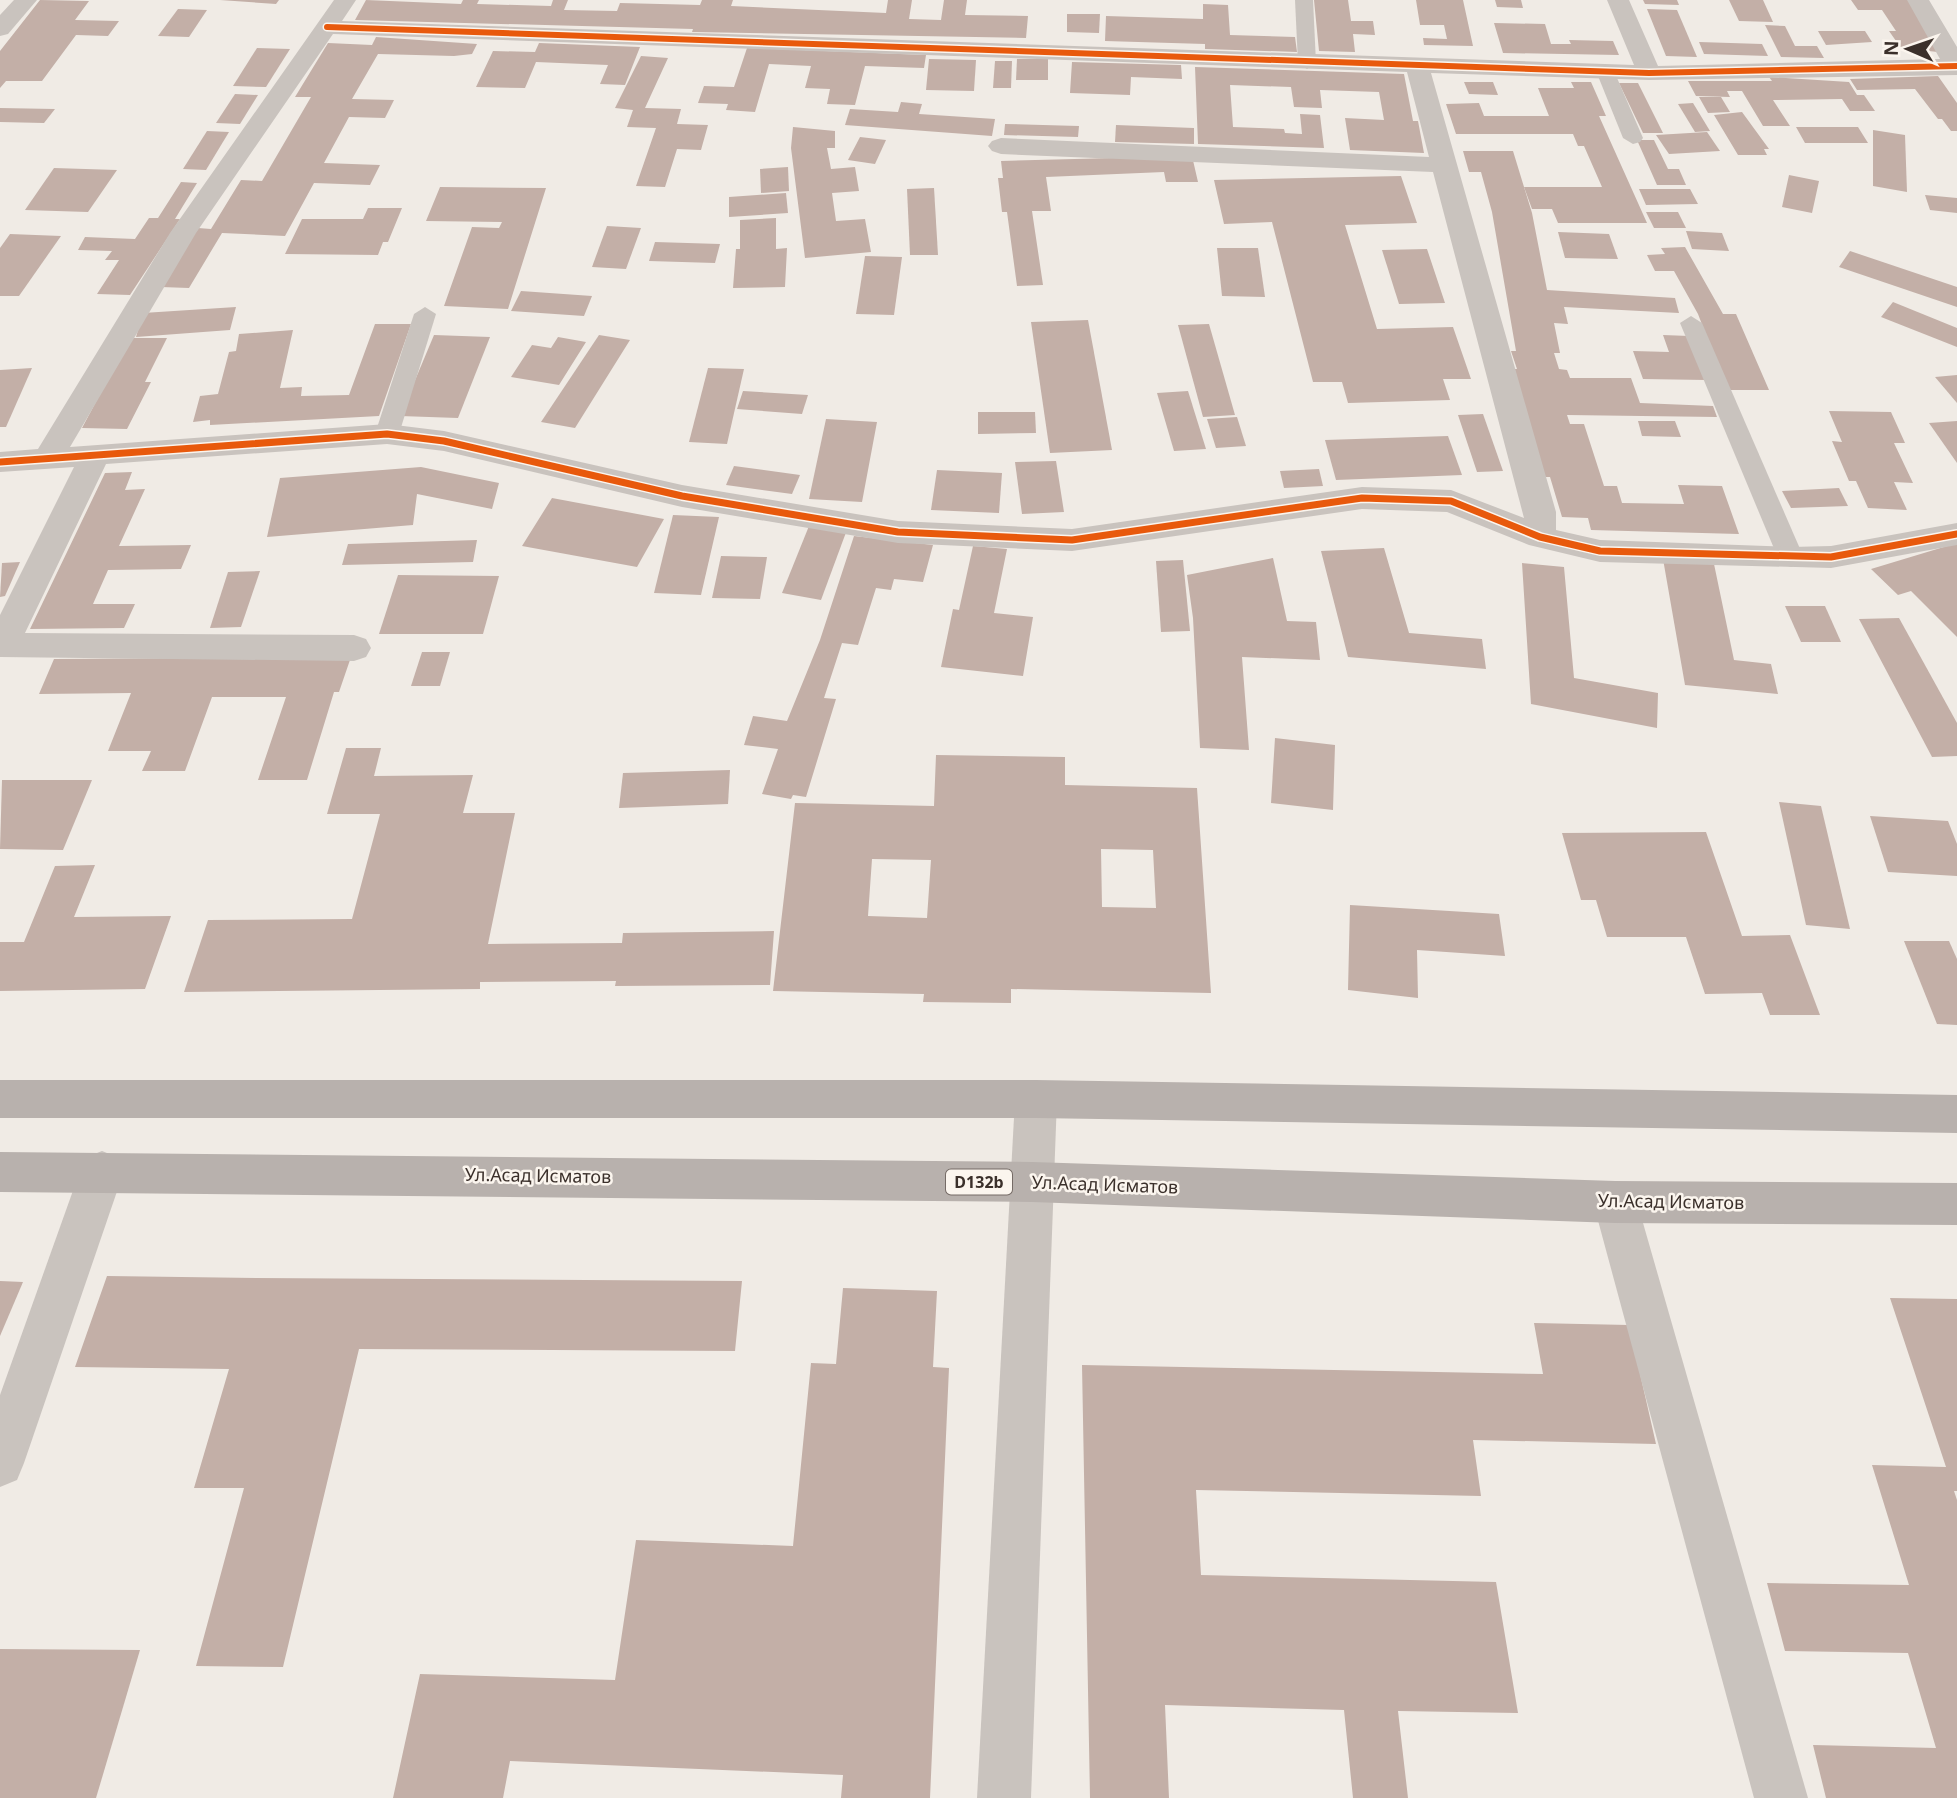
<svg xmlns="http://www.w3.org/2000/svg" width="1957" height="1798" viewBox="0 0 1957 1798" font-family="'Noto Sans',sans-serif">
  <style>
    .building { fill: #c3afa7; fill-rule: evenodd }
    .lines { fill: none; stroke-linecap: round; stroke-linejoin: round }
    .service { fill: #c9c3be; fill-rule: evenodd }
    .minor { fill: #c9c3be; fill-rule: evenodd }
    .primary { fill: #b8b1ad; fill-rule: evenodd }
    .cycleway-far1-casing { stroke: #fbf5ee; stroke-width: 9 }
    .cycleway-casing { stroke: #fbf5ee; stroke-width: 10 }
    .cycleway-far1 { stroke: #e8590c; stroke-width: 6 }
    .cycleway { stroke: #e8590c; stroke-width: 7 }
    .labels { text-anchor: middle; stroke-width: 5; stroke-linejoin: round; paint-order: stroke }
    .shield { fill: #fbf5ee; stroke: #756b66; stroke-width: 2 }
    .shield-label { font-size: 16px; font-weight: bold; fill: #3b302b }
    .street-label { font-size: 18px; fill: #3b302b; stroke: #fbf5ee }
  </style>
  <rect width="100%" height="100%" fill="#f0ebe5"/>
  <g class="building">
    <polygon points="40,0 89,1 75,20 119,21 108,36 76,35 42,81 6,81 0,88 0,51"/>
    <polygon points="220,0 279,0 276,4"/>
    <polygon points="366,0 461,4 463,0 479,0 477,4 551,6 553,0 568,0 564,10 617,11 620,3 700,5 702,0 733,0 731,6 886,13 888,0 912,0 909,19 941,20 944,0 967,0 965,15 1028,16 1026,38 692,32 693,29 355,20"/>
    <polygon points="1314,0 1348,0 1351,21 1373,21 1375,35 1353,34 1355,52 1319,51"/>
    <polygon points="1416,0 1463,0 1473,46 1424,45 1423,38 1447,39 1444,25 1420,25"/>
    <polygon points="1495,0 1521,0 1523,8 1497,7"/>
    <polygon points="1643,0 1677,0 1679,5 1645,4"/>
    <polygon points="1729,0 1763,0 1773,22 1739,21"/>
    <polygon points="1851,0 1911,0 1947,53 1901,48 1889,31 1896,31 1882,10 1858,10"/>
    <polygon points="1203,4 1228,5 1230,35 1295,37 1297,52 1205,49 1205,44 1105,41 1106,16 1203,19"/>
    <polygon points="178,9 207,10 189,37 158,36"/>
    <polygon points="1647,9 1677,10 1697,57 1666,56"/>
    <polygon points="1067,14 1100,14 1099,33 1067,32"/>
    <polygon points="1494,23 1545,24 1551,44 1571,44 1569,40 1613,41 1619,55 1503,53"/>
    <polygon points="1765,25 1785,26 1795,46 1817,46 1824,58 1781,57"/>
    <polygon points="1818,31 1865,31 1872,42 1826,45"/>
    <polygon points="376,37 477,44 472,54 454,56 378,54 352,99 394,100 385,118 349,117 324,163 380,165 370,185 314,183 285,236 222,233 189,288 161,287 198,228 211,229 241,180 262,181 311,97 295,97 328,43 372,45"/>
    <polygon points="1699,42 1762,44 1768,56 1704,54"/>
    <polygon points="539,43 640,47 625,85 600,84 608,65 536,62 525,88 476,87 493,51 535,52"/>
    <polygon points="257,48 290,49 266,87 233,86"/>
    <polygon points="747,48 926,55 924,68 865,66 855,105 827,104 830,89 805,88 811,66 769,64 755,112 726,110 728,104 698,103 704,86 734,87"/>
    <polygon points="641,56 668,58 645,108 681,109 677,124 708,125 701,150 677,149 665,187 636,186 656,128 627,127 633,110 615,108"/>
    <polygon points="929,59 976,60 974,91 926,90"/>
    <polygon points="1017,59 1048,59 1048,80 1016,80"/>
    <polygon points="995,61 1012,61 1011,88 993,88"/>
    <polygon points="1072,62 1181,65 1182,79 1131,77 1130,95 1070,93"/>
    <polygon points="1195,67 1404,74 1413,121 1418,121 1424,153 1350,150 1345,118 1384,120 1379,92 1320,90 1322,108 1294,107 1291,87 1230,85 1233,127 1284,129 1285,133 1302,134 1300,114 1320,115 1324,148 1198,144"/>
    <polygon points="1938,76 1957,103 1957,131 1951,131 1942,119 1938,119 1915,89 1857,90 1850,79"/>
    <polygon points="1769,77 1849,82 1857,95 1864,95 1875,111 1850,111 1842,99 1773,100 1790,126 1763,126 1742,91 1727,91 1730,97 1696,96 1688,81 1772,81"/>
    <polygon points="1464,82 1493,82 1498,95 1469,94"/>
    <polygon points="1571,82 1591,82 1606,116 1599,116 1647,223 1558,223 1552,209 1532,209 1524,187 1602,187 1584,146 1578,146 1573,134 1456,134 1446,104 1479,103 1484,116 1549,116 1538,88 1574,88"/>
    <polygon points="1619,83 1638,83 1663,133 1643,133"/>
    <polygon points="235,94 258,95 240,124 216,123"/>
    <polygon points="1699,97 1721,97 1730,112 1708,113"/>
    <polygon points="901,102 922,104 919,114 995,119 992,136 845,125 850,109 898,112"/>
    <polygon points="1693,103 1710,131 1695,132 1678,104"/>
    <polygon points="0,108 55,109 44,123 0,122"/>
    <polygon points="1742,112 1769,149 1764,149 1767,155 1738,155 1714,115"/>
    <polygon points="1005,124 1079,126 1078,137 1004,135"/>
    <polygon points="1116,125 1194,128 1194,144 1115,142"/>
    <polygon points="793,127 835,131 835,148 827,148 831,169 855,167 859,191 832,193 836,221 865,219 871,252 805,258 791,148"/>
    <polygon points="1796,127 1858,127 1868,143 1805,143"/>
    <polygon points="1873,130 1905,135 1907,192 1873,186"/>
    <polygon points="207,131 229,132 206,170 183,169"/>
    <polygon points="1707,132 1720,151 1669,154 1656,135"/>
    <polygon points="860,137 886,140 875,164 848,160"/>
    <polygon points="1637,140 1654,140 1668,169 1679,169 1686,185 1657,185"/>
    <polygon points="1463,151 1513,151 1532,213 1547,290 1675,298 1679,313 1564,307 1568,324 1554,323 1560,353 1554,353 1559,369 1567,370 1570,378 1631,378 1640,403 1713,406 1717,417 1567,415 1570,424 1584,424 1604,486 1617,486 1622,503 1684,504 1678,485 1722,486 1739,534 1591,530 1588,518 1562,517 1550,477 1544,477 1512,369 1517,369 1511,351 1516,351 1492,212 1481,172 1469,172"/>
    <polygon points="1192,156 1198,182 1166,182 1164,172 1046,177 1051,211 1032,211 1043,285 1017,286 1007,212 1002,212 998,178 1003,178 1001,161"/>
    <polygon points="788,167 789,191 761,193 760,169"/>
    <polygon points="54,168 117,170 88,212 25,210"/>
    <polygon points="1789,175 1819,181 1812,213 1782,207"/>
    <polygon points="1401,176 1417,223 1345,225 1377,329 1453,327 1471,379 1443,379 1450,400 1348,403 1342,382 1313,382 1272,222 1224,224 1214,180"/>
    <polygon points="181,182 197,183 175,219 180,219 130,295 97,294 119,260 105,260 112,251 78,250 85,237 135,239 149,218 158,218"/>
    <polygon points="440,187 546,188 508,309 444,306 472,227 499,228 502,222 426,221"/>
    <polygon points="934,188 938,255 910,255 907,189"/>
    <polygon points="1639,189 1690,189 1698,204 1646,205"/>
    <polygon points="786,193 788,213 729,217 729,197"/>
    <polygon points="1925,195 1957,198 1957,213 1930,210"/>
    <polygon points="368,208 402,208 388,242 383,242 378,255 285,254 302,219 363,219"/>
    <polygon points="1646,212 1678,212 1686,228 1654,228"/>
    <polygon points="776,218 776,249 787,248 785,287 733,288 736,249 740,249 740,220"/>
    <polygon points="607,226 641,228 626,269 592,267"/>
    <polygon points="1686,231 1722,233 1729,251 1692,249"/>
    <polygon points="1558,232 1609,234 1618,259 1565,258"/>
    <polygon points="10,234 61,236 19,296 0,296 0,248"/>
    <polygon points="655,242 720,244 715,263 649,261"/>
    <polygon points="1685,247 1723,314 1736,314 1769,390 1727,390 1698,314 1674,271 1655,271 1647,255 1665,254 1661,248"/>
    <polygon points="1217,248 1258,248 1265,297 1222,296"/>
    <polygon points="1427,249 1445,303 1399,304 1382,250"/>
    <polygon points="1850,251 1957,287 1957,307 1839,267"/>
    <polygon points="865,256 902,257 894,315 856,314"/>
    <polygon points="521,291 592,296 584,316 511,311"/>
    <polygon points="1893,302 1957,328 1957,347 1881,317"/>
    <polygon points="236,307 230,330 136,337 143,313"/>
    <polygon points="1088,320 1112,450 1050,453 1031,322"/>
    <polygon points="375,324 411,324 379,416 210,425 210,420 193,422 200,396 218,394 229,352 236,351 239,334 293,330 280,388 302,387 301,396 349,395"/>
    <polygon points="1209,324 1235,415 1203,417 1178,325"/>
    <polygon points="434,335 490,337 458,418 400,416"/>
    <polygon points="599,335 630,340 575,428 541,422"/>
    <polygon points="1663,335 1689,336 1706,380 1643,379 1633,351 1669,352"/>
    <polygon points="558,337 586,342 559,385 511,377 532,345 551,348"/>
    <polygon points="130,338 167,338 145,382 151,382 127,429 82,428"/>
    <polygon points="32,368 6,427 0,427 0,370"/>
    <polygon points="708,368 744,369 727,444 689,442"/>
    <polygon points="1957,375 1957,403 1935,377"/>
    <polygon points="743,391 808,395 802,414 737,409"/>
    <polygon points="1188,391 1206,449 1174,451 1157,393"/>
    <polygon points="1829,411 1891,412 1905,443 1894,443 1913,483 1894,482 1907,510 1868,508 1856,481 1849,481 1832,441 1842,442"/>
    <polygon points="978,412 1035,412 1036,433 978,434"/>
    <polygon points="1483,414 1503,471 1477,472 1458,415"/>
    <polygon points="1237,417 1246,446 1216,448 1207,419"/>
    <polygon points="826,419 877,422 862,502 809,499"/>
    <polygon points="1638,421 1675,421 1681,437 1642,436"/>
    <polygon points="1957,421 1957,463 1929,423"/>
    <polygon points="1448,436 1462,475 1336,480 1325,440"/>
    <polygon points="1056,461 1064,512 1022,514 1015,462"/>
    <polygon points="734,466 800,475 792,494 726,485"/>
    <polygon points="421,467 499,483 492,509 417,494 413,525 267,537 280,478"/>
    <polygon points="1319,469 1323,486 1284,488 1280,471"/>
    <polygon points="937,470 1002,473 999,513 931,510"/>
    <polygon points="132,472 125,490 145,489 119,546 191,545 181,569 108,570 93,604 135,604 124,628 30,629 105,473"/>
    <polygon points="1839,488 1848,506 1791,508 1782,491"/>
    <polygon points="552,498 664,519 637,567 522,546"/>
    <polygon points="673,515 719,517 701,595 654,593"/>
    <polygon points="811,521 848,527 821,600 782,593"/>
    <polygon points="854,536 933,545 923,582 894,579 891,590 876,588 858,645 842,643 824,698 836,699 806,797 793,795 791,799 762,794 778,749 744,745 753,716 787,721 820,640"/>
    <polygon points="477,540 473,562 342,565 348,544"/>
    <polygon points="1957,543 1957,637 1911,591 1898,595 1871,569"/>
    <polygon points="973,546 1007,549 994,613 1033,617 1023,676 941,667 953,609 959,610"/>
    <polygon points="1384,548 1409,633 1482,639 1486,669 1348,657 1321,551"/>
    <polygon points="721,556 767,557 760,599 712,598"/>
    <polygon points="1273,558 1287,621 1316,622 1320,660 1242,657 1249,750 1200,748 1193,618 1187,575"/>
    <polygon points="1663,559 1714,564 1734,660 1771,664 1778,694 1685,685"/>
    <polygon points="1183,560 1190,631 1161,632 1156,561"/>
    <polygon points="20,562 5,596 0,597 2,563"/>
    <polygon points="1522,563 1564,567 1574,678 1658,693 1657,728 1531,704"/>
    <polygon points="260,571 241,627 210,628 228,572"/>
    <polygon points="398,575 499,576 483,634 379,634"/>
    <polygon points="1785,606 1825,606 1841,642 1801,642"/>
    <polygon points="1899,618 1957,723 1957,756 1932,757 1859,619"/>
    <polygon points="422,652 450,652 440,686 411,686"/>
    <polygon points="351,657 339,692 334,692 307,780 258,780 286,697 212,697 185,771 142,771 151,751 108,751 131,693 39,694 54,659"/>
    <polygon points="1275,738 1335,745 1333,810 1271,803"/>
    <polygon points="346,748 381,748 374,776 473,775 463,813 515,813 488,944 622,943 623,933 774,931 770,985 615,986 616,981 480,982 480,989 184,992 208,920 352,919 380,814 327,814"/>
    <path d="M 936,755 L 1065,757 L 1065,785 L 1197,788 L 1211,993 L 1011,989 L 1011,1003 L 923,1002 L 924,994 L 773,991 L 795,803 L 934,806 ZM 1101,849 L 1153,850 L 1156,908 L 1102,907 ZM 872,859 L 931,860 L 927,918 L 868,916 Z"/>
    <polygon points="730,770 728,804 619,808 623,773"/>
    <polygon points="2,780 92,780 63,850 0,849"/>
    <polygon points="1779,802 1821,806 1850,929 1806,925"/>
    <polygon points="1870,816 1948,821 1957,844 1957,876 1888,872"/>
    <polygon points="1706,832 1742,936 1790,935 1820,1015 1770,1015 1762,993 1705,994 1686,937 1607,937 1596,900 1581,900 1562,833"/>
    <polygon points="95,865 74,917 171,916 145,989 0,991 0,942 24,942 55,866"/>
    <polygon points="1350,905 1499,914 1505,956 1417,950 1418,998 1348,990"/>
    <polygon points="1904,941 1949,941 1957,959 1957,1025 1937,1024"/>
    <polygon points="107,1276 256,1278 742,1281 735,1351 359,1349 283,1667 196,1666 244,1488 194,1488 229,1369 75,1367"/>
    <polygon points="0,1281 23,1282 0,1336"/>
    <polygon points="843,1288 937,1291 933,1367 949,1368 930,1798 841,1798 843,1775 510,1761 503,1798 393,1798 420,1674 615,1680 636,1540 793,1546 811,1363 836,1364"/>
    <polygon points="1890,1298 1957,1299 1957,1491 1954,1491 1957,1500 1957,1798 1826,1798 1813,1745 1936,1748 1908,1653 1785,1651 1767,1583 1909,1585 1872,1465 1946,1467"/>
    <polygon points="1534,1323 1629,1325 1656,1444 1473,1440 1481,1496 1196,1490 1201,1575 1496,1582 1518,1713 1398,1711 1408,1798 1353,1798 1344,1710 1165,1705 1169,1798 1090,1798 1082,1365 1543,1374"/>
    <polygon points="0,1649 140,1650 96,1798 0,1798"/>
  </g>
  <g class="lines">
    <g class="service">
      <polygon points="1295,0 1313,0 1316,63 1307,69 1298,63"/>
      <polygon points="1605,65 1614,71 1643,138 1640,142 1633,144 1623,138 1596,71"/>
      <polygon points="425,307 436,314 399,434 395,439 379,439 375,434 414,314"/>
      <polygon points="1691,316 1702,323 1804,558 1800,564 1791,567 1782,564 1778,558 1680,323"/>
    </g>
    <g class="minor">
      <polygon points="14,0 37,0 8,34 0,36 0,15"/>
      <path d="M 334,0 L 356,0 L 342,21 L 1634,65 L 1607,0 L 1629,0 L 1658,66 L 1940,59 L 1907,0 L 1929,0 L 1957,47 L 1957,75 L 1649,80 L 1431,73 L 1556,512 L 1556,530 L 1600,540 L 1791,547 L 1831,546 L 1957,523 L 1957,545 L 1831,568 L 1600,562 L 1529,545 L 1447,512 L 1362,509 L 1072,551 L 898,543 L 682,507 L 444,451 L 387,444 L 106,464 L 25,633 L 354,635 L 366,639 L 371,648 L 366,657 L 354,661 L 0,657 L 0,615 L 74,467 L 0,472 L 0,452 L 38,449 L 170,233 ZM 333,34 L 1407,72 L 1429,157 L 1001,138 L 992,141 L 988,146 L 992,151 L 1001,154 L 1433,172 L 1524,518 L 1451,490 L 1362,487 L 1072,529 L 898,521 L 682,485 L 444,431 L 387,424 L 70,447 L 196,233 Z"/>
      <polygon points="1036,1080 1051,1086 1057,1099 1031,1798 977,1798 1015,1099 1021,1086"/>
      <polygon points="102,1151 117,1157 124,1171 24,1463 17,1480 0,1487 0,1395 80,1171 87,1157"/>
      <polygon points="1615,1181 1630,1187 1637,1202 1808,1798 1754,1798 1593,1202 1600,1187"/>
    </g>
    <g class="primary">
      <polygon points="0,1080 1036,1080 1957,1095 1957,1133 1036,1118 0,1118"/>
      <polygon points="0,1152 1032,1162 1615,1181 1957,1183 1957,1225 1615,1223 1032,1202 0,1192"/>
    </g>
    <g class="cycleway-far1-casing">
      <polyline id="cycleway-far1" points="327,27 1649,73 1957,66"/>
    </g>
    <g class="cycleway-casing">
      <polyline id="cycleway" points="0,462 387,434 444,441 682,496 898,532 1072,540 1362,498 1451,501 1540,537 1600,551 1831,557 1957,534"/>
    </g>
    <use href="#cycleway-far1" class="cycleway-far1"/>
    <use href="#cycleway" class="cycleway"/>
  </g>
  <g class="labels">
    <rect class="shield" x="946" y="1169.5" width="66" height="25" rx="5"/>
    <g class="shield-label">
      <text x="979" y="1188">D132b</text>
    </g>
    <g class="street-label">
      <text transform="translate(538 1176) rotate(1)" y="6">Ул.Асад Исматов</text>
      <text transform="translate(1105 1185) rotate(2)" y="6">Ул.Асад Исматов</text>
      <text transform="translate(1671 1202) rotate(1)" y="6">Ул.Асад Исматов</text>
    </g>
  </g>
  <g transform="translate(1908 49) rotate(272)" stroke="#fbf5ee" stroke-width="5" paint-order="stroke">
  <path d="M0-5L12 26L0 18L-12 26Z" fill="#3b302b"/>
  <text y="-10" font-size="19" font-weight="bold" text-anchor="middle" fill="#3b302b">N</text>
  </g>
</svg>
